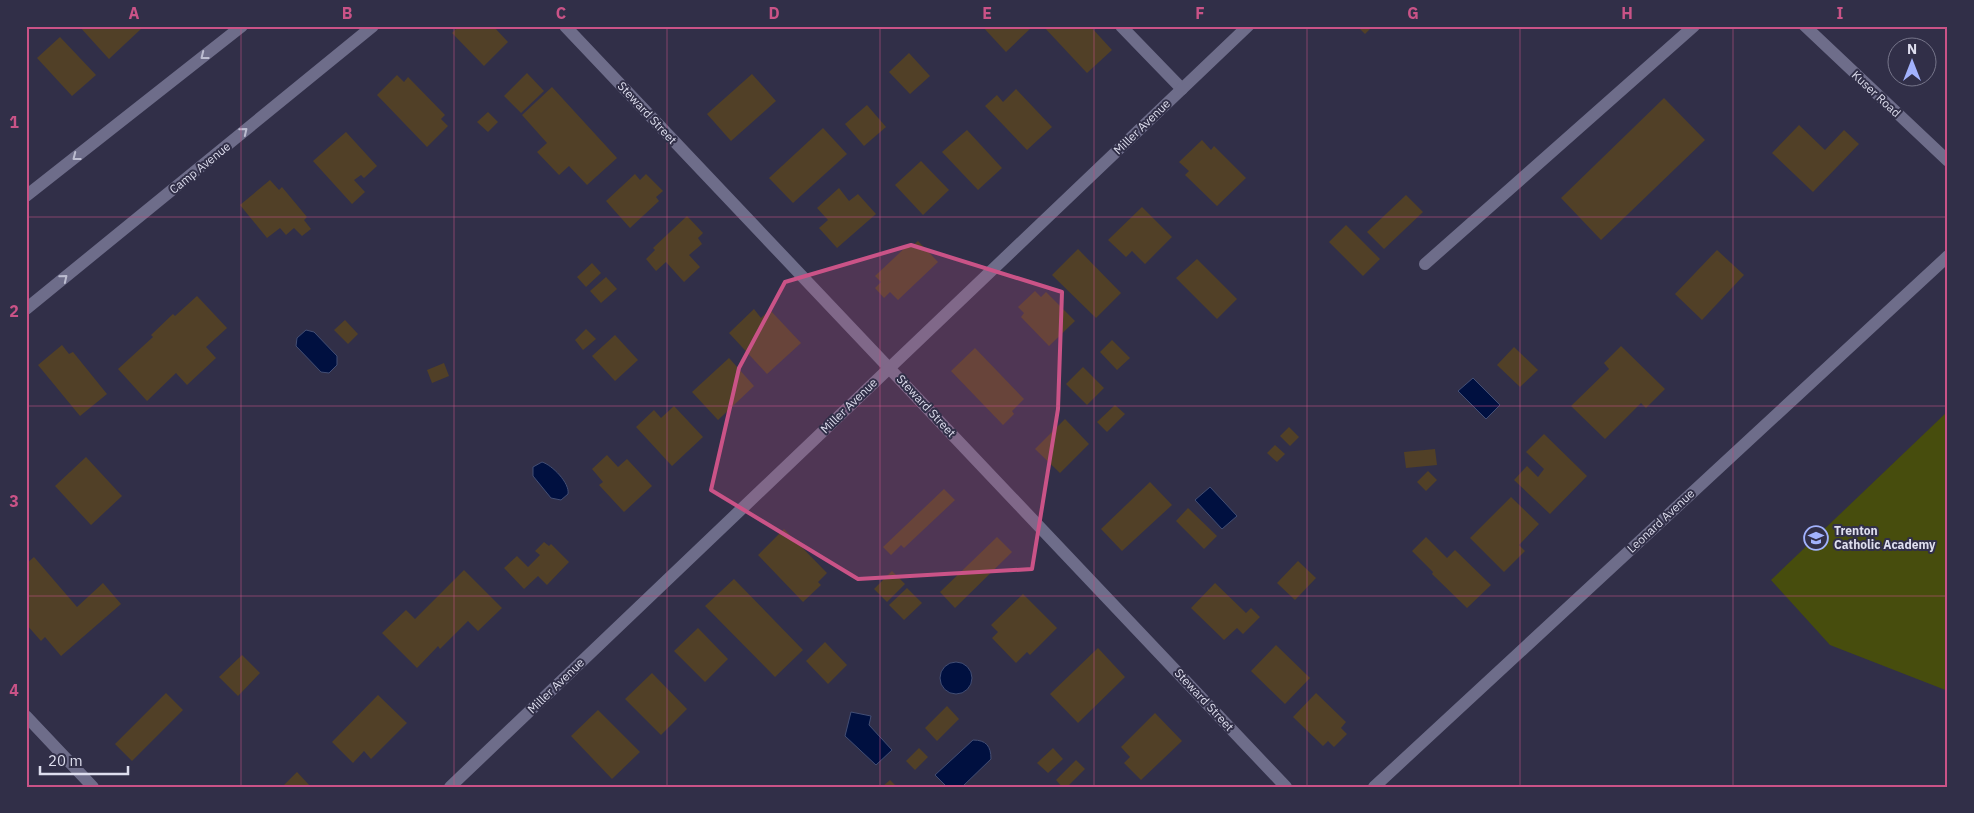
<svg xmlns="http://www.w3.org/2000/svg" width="1974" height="813" viewBox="0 0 1974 813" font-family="'IBM Plex Sans',sans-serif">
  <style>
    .green { fill: #474d0d }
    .water { fill: #001040; stroke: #434e74 }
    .building { fill: #514027 }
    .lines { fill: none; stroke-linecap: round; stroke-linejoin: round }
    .service { stroke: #6e6d8a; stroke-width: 12 }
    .minor { stroke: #6e6d8a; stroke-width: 12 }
    .tertiary { stroke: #6e6d8a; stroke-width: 12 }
    .oneway { stroke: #bcbcd0 }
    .marked { fill: #ca5387; fill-opacity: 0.2; stroke: #ca5387; stroke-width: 4; stroke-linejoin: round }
    .grid { fill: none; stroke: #ca5387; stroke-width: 1; stroke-opacity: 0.55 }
    .labels { text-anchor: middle; stroke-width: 4; stroke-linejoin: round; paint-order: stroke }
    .street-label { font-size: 12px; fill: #dedeee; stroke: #312f48 }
    .poi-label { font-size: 12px; font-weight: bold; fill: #dedeee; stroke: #312f48; text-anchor: start }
    .neatline { fill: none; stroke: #ca5387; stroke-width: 2 }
    .grid-label { font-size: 16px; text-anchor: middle; font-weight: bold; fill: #ca5387 }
  </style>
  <rect width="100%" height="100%" fill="#312f48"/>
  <polygon class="green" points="1948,411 1948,691 1830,645 1771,580"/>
  <g class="water">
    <polygon points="306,330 314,332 337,356 337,365 329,373 321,372 296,346 297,338"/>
    <polygon points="1473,378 1500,405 1486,419 1458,391"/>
    <path d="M 542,462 C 552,465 570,483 568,494 L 561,500 L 551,498 L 533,476 L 533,467 Z"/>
    <polygon points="1210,487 1237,516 1222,529 1195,500"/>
    <circle cx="956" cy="678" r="16"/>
    <polygon points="851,712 871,716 869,725 892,750 876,765 845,736"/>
    <path d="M 973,740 C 986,740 991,746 991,759 L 962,787 L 947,787 L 935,775 Z"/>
  </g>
  <g class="building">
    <polygon points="79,26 140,26 142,28 109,59"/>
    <polygon points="459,26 493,26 508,42 484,66 452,33"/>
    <polygon points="982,26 1033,26 1006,52"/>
    <polygon points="1043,26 1090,26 1112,50 1087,73"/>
    <polygon points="1357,26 1373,26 1365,34"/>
    <polygon points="60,37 96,75 72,96 37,58"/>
    <polygon points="909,53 930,76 910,94 889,72"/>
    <polygon points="527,73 544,91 521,113 504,96"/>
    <polygon points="752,74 776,101 731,141 707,114"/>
    <polygon points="397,75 404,82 408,77 445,115 441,119 448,126 427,147 377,95"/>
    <polygon points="552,87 617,158 587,185 569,166 559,175 537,152 547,143 522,115"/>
    <polygon points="1016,89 1052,127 1027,150 985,106 997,95 1003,102"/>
    <polygon points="1664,98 1705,140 1601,240 1561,198"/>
    <polygon points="867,105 886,127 864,146 845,124"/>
    <polygon points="488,112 498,122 488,132 477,122"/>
    <polygon points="1799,125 1825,150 1844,130 1859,144 1813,192 1772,153"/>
    <polygon points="823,128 847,154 793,203 769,178"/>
    <polygon points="967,130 1002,168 978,190 942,152"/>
    <polygon points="346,132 377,166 364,178 361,175 354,180 365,192 352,204 313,161"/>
    <polygon points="1202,140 1211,150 1214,146 1246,178 1217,206 1185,175 1189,171 1179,162"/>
    <polygon points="921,161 949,190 923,215 895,185"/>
    <polygon points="635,174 640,180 646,174 663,191 656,197 659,201 630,228 606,201"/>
    <polygon points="270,180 279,190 282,187 307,217 304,220 311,229 302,236 294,228 286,235 280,228 267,238 240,205"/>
    <polygon points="839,188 849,201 858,194 876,214 837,248 819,228 828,220 817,208"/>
    <polygon points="1406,195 1423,212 1384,249 1367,232"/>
    <polygon points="1142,207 1172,237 1145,264 1132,251 1126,257 1108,240"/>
    <polygon points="687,216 703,233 698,238 702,244 689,255 700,267 684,282 666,262 656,271 646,259 655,250 653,248"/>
    <polygon points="1346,225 1380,259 1363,276 1329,242"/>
    <polygon points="918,241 938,262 898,300 890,292 884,298 875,288 881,282 875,276 909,244 912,246"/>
    <polygon points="1078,249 1121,293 1096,318 1052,275"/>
    <polygon points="1717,250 1744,275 1702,320 1675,294"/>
    <polygon points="1197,259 1237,299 1217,319 1176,278"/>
    <polygon points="592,263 601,273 586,287 577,277"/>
    <polygon points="606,277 617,289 601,303 590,291"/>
    <polygon points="1035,291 1041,297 1046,292 1075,321 1049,346 1021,317 1024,313 1018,307"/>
    <polygon points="197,296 227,328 206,347 216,358 187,385 176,373 147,401 118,369 153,337 151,335 173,314 175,316"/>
    <polygon points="754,309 761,318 770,310 801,343 767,374 729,333"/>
    <polygon points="345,320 358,334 348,344 334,330"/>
    <polygon points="586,329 596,339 583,350 575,340"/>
    <polygon points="615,335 638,360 615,381 592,356"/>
    <polygon points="1112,340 1130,358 1117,370 1100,352"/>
    <polygon points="62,345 69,354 73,352 107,394 80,416 38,365"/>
    <polygon points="1621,346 1665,389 1646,408 1641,403 1605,439 1571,406 1609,369 1604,363"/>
    <polygon points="1514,347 1538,370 1520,387 1497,365"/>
    <polygon points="975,348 1024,399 1012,411 1014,414 1003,425 951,371"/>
    <polygon points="729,358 754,386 718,420 692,392"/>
    <polygon points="444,363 449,376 432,383 427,370"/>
    <polygon points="1083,367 1104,388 1087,405 1066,384"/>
    <polygon points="1115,405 1125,414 1107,432 1097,422"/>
    <polygon points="674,406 703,437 672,466 636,427 654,410 661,418"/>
    <polygon points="1065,419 1089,444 1060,473 1035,449"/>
    <polygon points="1289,427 1299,437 1290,446 1280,436"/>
    <polygon points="1544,434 1587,476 1550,514 1514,480 1527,466 1538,477 1544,469 1526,452"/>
    <polygon points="1275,445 1285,454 1277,462 1267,453"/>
    <polygon points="1435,449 1437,465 1406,468 1404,452"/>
    <polygon points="607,455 618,467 627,459 652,486 624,512 599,485 603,482 592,469"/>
    <polygon points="86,457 122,496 91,525 55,486"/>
    <polygon points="1428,471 1437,480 1426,491 1417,482"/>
    <polygon points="1150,482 1172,505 1122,551 1101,529"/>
    <polygon points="944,489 955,500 904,548 901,545 891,555 883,547"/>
    <polygon points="1511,497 1539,524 1519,545 1525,551 1504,572 1470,538"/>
    <polygon points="1188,508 1217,536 1204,549 1176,521"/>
    <polygon points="784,529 827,573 818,582 821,585 803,602 758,555"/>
    <polygon points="997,537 1012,552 955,608 940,592"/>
    <polygon points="1426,537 1447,558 1455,550 1491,585 1467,608 1432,574 1433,572 1412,551"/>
    <polygon points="544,542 549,546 551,544 569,562 547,585 538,576 524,589 504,568 517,556 528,567 540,555 535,551"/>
    <polygon points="34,557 77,607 103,583 121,604 61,656 45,637 41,641 26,624 26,564"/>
    <polygon points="1298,561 1316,578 1295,600 1277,583"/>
    <polygon points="464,570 502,608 478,631 468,621 440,649 438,646 417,668 382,633 406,610 415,619"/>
    <polygon points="892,571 905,584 887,602 874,589"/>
    <polygon points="734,579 803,650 775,677 705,606"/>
    <polygon points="1215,583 1246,613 1251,608 1260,617 1243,634 1237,628 1224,640 1191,608"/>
    <polygon points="907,588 922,603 904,620 889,605"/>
    <polygon points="1023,594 1057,628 1030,655 1027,652 1016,663 992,638 998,632 991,625"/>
    <polygon points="698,628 728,659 705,682 674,651"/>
    <polygon points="825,642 847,665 828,684 806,661"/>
    <polygon points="1276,645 1310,678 1285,704 1251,671"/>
    <polygon points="1098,648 1125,677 1078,723 1050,694"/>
    <polygon points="242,655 260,673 238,696 219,677"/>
    <polygon points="652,673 687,709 661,735 625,699"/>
    <polygon points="166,693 183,710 132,761 115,744"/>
    <polygon points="1316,693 1346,722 1341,728 1347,734 1334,747 1328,741 1323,746 1293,717"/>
    <polygon points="378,695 407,723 371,759 364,751 353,763 332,742"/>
    <polygon points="947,706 959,719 937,741 925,728"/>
    <polygon points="598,710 640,752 612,779 571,736"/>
    <polygon points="1155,713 1182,741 1141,780 1124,763 1130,757 1121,747"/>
    <polygon points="919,748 928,757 915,770 906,761"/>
    <polygon points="1053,748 1063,759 1048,773 1037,763"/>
    <polygon points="1076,760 1085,769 1067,787 1062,787 1056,780"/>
    <polygon points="297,772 311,787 282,787"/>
    <polygon points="890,780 897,787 882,787"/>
  </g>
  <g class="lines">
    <g class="service">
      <polyline points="1121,26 1182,89"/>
      <polyline points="1425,264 1694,26"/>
    </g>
    <g class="minor">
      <polyline points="565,26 1286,787"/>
      <polyline points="26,196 242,26"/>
      <polyline points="26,309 373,26"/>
      <polyline points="26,716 93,787"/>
      <polyline points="450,787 1248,26"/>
    </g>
    <g class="tertiary">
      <polyline points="1805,26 1948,161"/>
      <polyline points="1374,787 1948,256"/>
    </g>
  </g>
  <defs><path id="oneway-chevron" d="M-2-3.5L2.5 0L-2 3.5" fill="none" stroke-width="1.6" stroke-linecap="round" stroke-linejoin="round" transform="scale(1.25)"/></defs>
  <g class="oneway">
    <use href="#oneway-chevron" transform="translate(204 56) rotate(142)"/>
    <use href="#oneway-chevron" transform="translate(244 131) rotate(-39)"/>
    <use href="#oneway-chevron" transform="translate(76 157) rotate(142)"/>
    <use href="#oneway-chevron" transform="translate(64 278) rotate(-39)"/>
  </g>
  <path class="marked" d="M 911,245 L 1062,292 L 1058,409 L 1032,569 L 858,579 L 711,490 L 739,368 L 785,282 Z"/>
  <path class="grid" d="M 241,26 L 241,787M 454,26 L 454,787M 667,26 L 667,787M 880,26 L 880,787M 1094,26 L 1094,787M 1307,26 L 1307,787M 1520,26 L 1520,787M 1733,26 L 1733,787M 26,217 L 1948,217M 26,406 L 1948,406M 26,596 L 1948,596"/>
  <defs>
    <g id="school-ring" transform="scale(1.25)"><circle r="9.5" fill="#312f48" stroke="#a2b2fd" stroke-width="1.5"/><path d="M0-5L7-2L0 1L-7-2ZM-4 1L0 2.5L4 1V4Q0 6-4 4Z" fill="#a2b2fd"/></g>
  </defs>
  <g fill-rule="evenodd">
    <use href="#school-ring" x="1816" y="538"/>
  </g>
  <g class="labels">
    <g class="street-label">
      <text transform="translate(1876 94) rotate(43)" y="4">Kuser Road</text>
      <text transform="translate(647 113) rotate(47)" y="4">Steward Street</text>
      <text transform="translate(1142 127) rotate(-44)" y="4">Miller Avenue</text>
      <text transform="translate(200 168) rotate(-39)" y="4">Camp Avenue</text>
      <text transform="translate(849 406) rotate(-44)" y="4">Miller Avenue</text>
      <text transform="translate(926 406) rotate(47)" y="4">Steward Street</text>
      <text transform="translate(1661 521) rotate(-43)" y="4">Leonard Avenue</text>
      <text transform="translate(556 686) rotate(-44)" y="4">Miller Avenue</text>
      <text transform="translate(1204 700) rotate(47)" y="4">Steward Street</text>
    </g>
    <g class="poi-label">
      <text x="1834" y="535">Trenton<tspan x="1834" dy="14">Catholic Academy</tspan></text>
    </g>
  </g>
  <rect width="1974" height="813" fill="none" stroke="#312f48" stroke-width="55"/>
  <g transform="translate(1912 62)"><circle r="24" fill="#312f48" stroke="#76758a"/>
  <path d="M0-4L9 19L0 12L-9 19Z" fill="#a2b2fd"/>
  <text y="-8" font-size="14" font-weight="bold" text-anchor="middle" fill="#dedeee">N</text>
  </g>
  <path d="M40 766v8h88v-8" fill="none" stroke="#dedeee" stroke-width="2.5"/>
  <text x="48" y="766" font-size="15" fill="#dedeee" stroke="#312f48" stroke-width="4" paint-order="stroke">20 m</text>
  <rect x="28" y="28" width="1918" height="758" class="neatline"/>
  <g class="grid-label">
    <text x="134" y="19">A</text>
    <text x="347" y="19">B</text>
    <text x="561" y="19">C</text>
    <text x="774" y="19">D</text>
    <text x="987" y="19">E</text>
    <text x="1200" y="19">F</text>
    <text x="1413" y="19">G</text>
    <text x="1627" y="19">H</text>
    <text x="1840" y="19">I</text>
    <text x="14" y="128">1</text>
    <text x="14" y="317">2</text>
    <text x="14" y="507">3</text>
    <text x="14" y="696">4</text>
  </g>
</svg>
